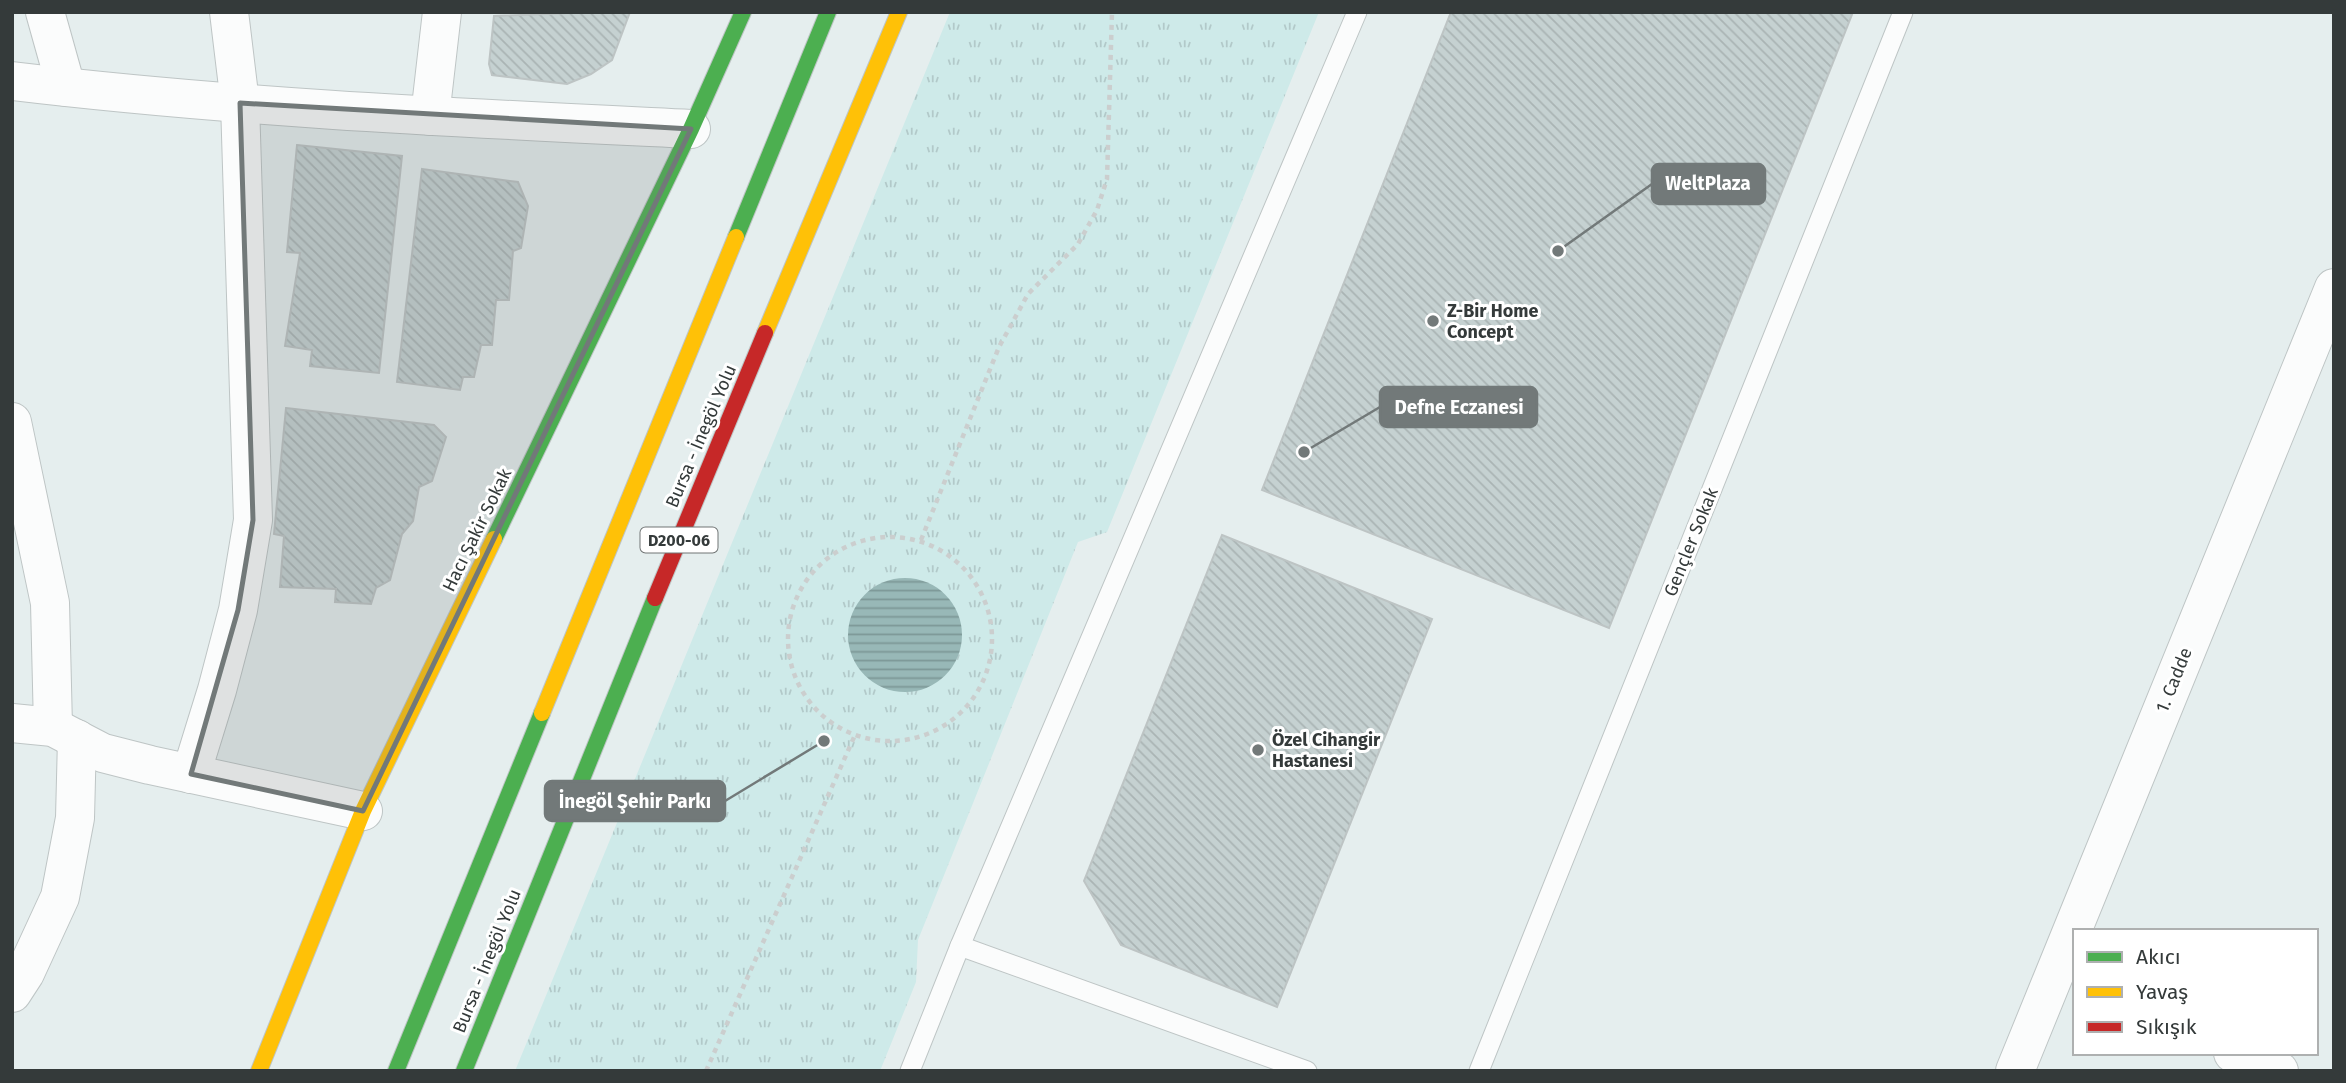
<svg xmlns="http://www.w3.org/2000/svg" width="2346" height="1083" viewBox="0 0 2346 1083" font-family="'Fira Sans',sans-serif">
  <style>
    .grass { fill: url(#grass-tufts) }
    .water { fill: url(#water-rules) }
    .building { fill: url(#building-back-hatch); stroke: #bdc4c4; stroke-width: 2 }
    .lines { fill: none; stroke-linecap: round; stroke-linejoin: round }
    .lane-casing { stroke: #bec5c5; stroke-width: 21 }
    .street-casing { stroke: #bec5c5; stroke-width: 40 }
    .fast-casing { stroke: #bec5c5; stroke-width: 18 }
    .slow-casing { stroke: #bec5c5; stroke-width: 18 }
    .jam-casing { stroke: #bec5c5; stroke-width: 18 }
    .path { stroke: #cbcece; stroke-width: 4.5; stroke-dasharray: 5 5; stroke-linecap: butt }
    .lane { stroke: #fbfcfc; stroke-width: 19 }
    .street { stroke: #fbfcfc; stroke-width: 38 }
    .fast { stroke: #4caf50; stroke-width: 16 }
    .slow { stroke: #ffc107; stroke-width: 16 }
    .jam { stroke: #c62828; stroke-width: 16 }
    .marked { fill: #727979; fill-opacity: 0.2; stroke: #727979; stroke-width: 5; stroke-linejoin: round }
    .poi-dot { fill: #727979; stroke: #fff; stroke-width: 2.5 }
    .labels { text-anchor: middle; stroke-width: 6; stroke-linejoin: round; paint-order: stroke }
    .shield { fill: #fff; stroke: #717575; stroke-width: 2 }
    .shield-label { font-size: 16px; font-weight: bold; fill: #343a3a }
    .poi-label { font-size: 18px; font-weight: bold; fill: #343a3a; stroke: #fff; text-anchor: start }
    .street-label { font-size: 18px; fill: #343a3a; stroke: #fff }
    .leader { fill: none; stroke: #727979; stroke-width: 2.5 }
    .callout-dot { fill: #727979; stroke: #fff; stroke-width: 2.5 }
    .callout { fill: #727979; stroke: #727979; stroke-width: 2.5 }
    .callout-label { font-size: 19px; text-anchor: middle; font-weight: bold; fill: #fff }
  </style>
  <defs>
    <pattern id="grass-tufts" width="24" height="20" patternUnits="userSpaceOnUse" patternTransform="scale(1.75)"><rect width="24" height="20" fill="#ceeae9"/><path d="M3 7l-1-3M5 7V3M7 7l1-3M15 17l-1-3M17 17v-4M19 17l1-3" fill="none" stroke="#b2c9c9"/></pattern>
    <pattern id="water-rules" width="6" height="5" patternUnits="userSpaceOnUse" patternTransform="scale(1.75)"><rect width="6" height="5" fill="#98b8b7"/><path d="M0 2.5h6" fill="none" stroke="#7d9796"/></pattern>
    <pattern id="building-back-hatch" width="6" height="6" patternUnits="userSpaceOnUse" patternTransform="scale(1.75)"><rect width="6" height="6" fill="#c5d1d1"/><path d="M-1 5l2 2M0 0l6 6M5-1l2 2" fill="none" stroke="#aab4b4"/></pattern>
  </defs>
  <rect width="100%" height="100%" fill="#e5eeee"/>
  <polygon class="grass" points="950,12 1319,12 1107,532 1078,542 918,940 916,982 880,1071 515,1071"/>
  <circle class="water" cx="905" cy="635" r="57"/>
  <g class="building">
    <polygon points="596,12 630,12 612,60 591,74 567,84 492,75 489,64 494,16"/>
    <polygon points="1451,12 1853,12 1609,628 1262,490"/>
    <polygon points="297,145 402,156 379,373 310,366 312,350 285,346 300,253 287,252"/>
    <polygon points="422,169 518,182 528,206 521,248 513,251 509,300 496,300 492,345 481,345 474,377 463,377 460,390 397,382"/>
    <polygon points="286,408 434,425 446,437 432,481 419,487 413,521 402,534 390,580 376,588 371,604 335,602 336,589 280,587 284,536 274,534"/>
    <polygon points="1222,535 1432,619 1277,1007 1121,945 1084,881"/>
  </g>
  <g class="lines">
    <g class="lane-casing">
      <g id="lane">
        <polyline points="960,946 1307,1071"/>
        <polyline points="910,1071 960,946 1357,12"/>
        <polyline points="1479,1071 1903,12"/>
      </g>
    </g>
    <g class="street-casing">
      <g id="street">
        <polyline points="45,12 66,87"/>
        <path d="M 12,81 C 237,108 465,118 691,129"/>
        <polyline points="430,116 442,12"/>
        <polyline points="12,422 50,603 53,727"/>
        <polyline points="12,723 53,727 103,753 150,765 363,811"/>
        <polyline points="191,774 217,690 238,610 253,520 240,103 229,12"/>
        <polyline points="12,993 25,973 60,897 75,818 77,739"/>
        <polyline points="2233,1053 2279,1071"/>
        <polyline points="2015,1071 2334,288"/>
      </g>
    </g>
    <g class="fast-casing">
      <g id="fast">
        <polyline points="736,237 828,12"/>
        <polyline points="494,539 691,129 743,12"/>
        <polyline points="396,1071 542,713"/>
        <polyline points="464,1071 655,598"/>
      </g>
    </g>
    <g class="slow-casing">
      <g id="slow">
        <polyline points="765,333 899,12"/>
        <polyline points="542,713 736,237"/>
        <polyline points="259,1071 363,811 494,539"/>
      </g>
    </g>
    <g class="jam-casing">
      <polyline id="jam" points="655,598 765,333"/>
    </g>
    <g class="path">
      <circle cx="890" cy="639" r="102"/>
      <polyline points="921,540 999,347 1028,294 1078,244 1097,210 1107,179 1112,12"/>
      <polyline points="706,1071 855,735"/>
    </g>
    <use href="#lane" class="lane"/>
    <use href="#street" class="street"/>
    <use href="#fast" class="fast"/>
    <use href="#slow" class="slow"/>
    <use href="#jam" class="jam"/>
  </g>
  <path class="marked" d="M 240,103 L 691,129 L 363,811 L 191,774 L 238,610 L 253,520 Z"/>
  <g class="poi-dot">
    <circle cx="1433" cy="321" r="7"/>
    <circle cx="1258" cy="750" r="7"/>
  </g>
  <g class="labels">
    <rect class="shield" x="640.5" y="527.5" width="77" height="25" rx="5"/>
    <g class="shield-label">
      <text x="679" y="546">D200-06</text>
    </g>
    <g class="poi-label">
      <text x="1447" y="317">Z-Bir Home<tspan x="1447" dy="21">Concept</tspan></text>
      <text x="1272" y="746">Özel Cihangir<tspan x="1272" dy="21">Hastanesi</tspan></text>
    </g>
    <g class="street-label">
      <text transform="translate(701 436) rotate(-67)" y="6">Bursa - İnegöl Yolu</text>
      <text transform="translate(477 530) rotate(-64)" y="6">Hacı Şakir Sokak</text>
      <text transform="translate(1691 542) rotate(-68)" y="6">Gençler Sokak</text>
      <text transform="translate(2174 680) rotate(-68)" y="6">1. Cadde</text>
      <text transform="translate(487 961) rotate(-68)" y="6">Bursa - İnegöl Yolu</text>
    </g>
  </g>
  <path class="leader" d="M1558 251L1652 184M1304 452L1380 407M824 741L725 801"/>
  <g class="callout-dot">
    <circle cx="1558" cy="251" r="7"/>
    <circle cx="1304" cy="452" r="7"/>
    <circle cx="824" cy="741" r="7"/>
  </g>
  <g class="callout">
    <rect x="1652" y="164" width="113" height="40" rx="7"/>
    <rect x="1380" y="387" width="157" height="40" rx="7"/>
    <rect x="545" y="781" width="180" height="40" rx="7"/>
  </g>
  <g class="callout-label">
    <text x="1708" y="190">WeltPlaza</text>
    <text x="1459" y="414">Defne Eczanesi</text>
    <text x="635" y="808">İnegöl Şehir Parkı</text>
  </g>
  <rect width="2346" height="1083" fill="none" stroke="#343a3a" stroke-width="28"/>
  <rect x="2073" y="929" width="245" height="126" fill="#ffffff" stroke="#aeb0b0" stroke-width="2"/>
  <rect x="2087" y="952" width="35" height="10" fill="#4caf50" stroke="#aeb0b0" stroke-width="2"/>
  <text x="2136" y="964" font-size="21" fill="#343a3a">Akıcı</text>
  <rect x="2087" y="987" width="35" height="10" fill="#ffc107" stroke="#aeb0b0" stroke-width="2"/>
  <text x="2136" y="999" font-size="21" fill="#343a3a">Yavaş</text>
  <rect x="2087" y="1022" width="35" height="10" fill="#c62828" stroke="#aeb0b0" stroke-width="2"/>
  <text x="2136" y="1034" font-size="21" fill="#343a3a">Sıkışık</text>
</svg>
